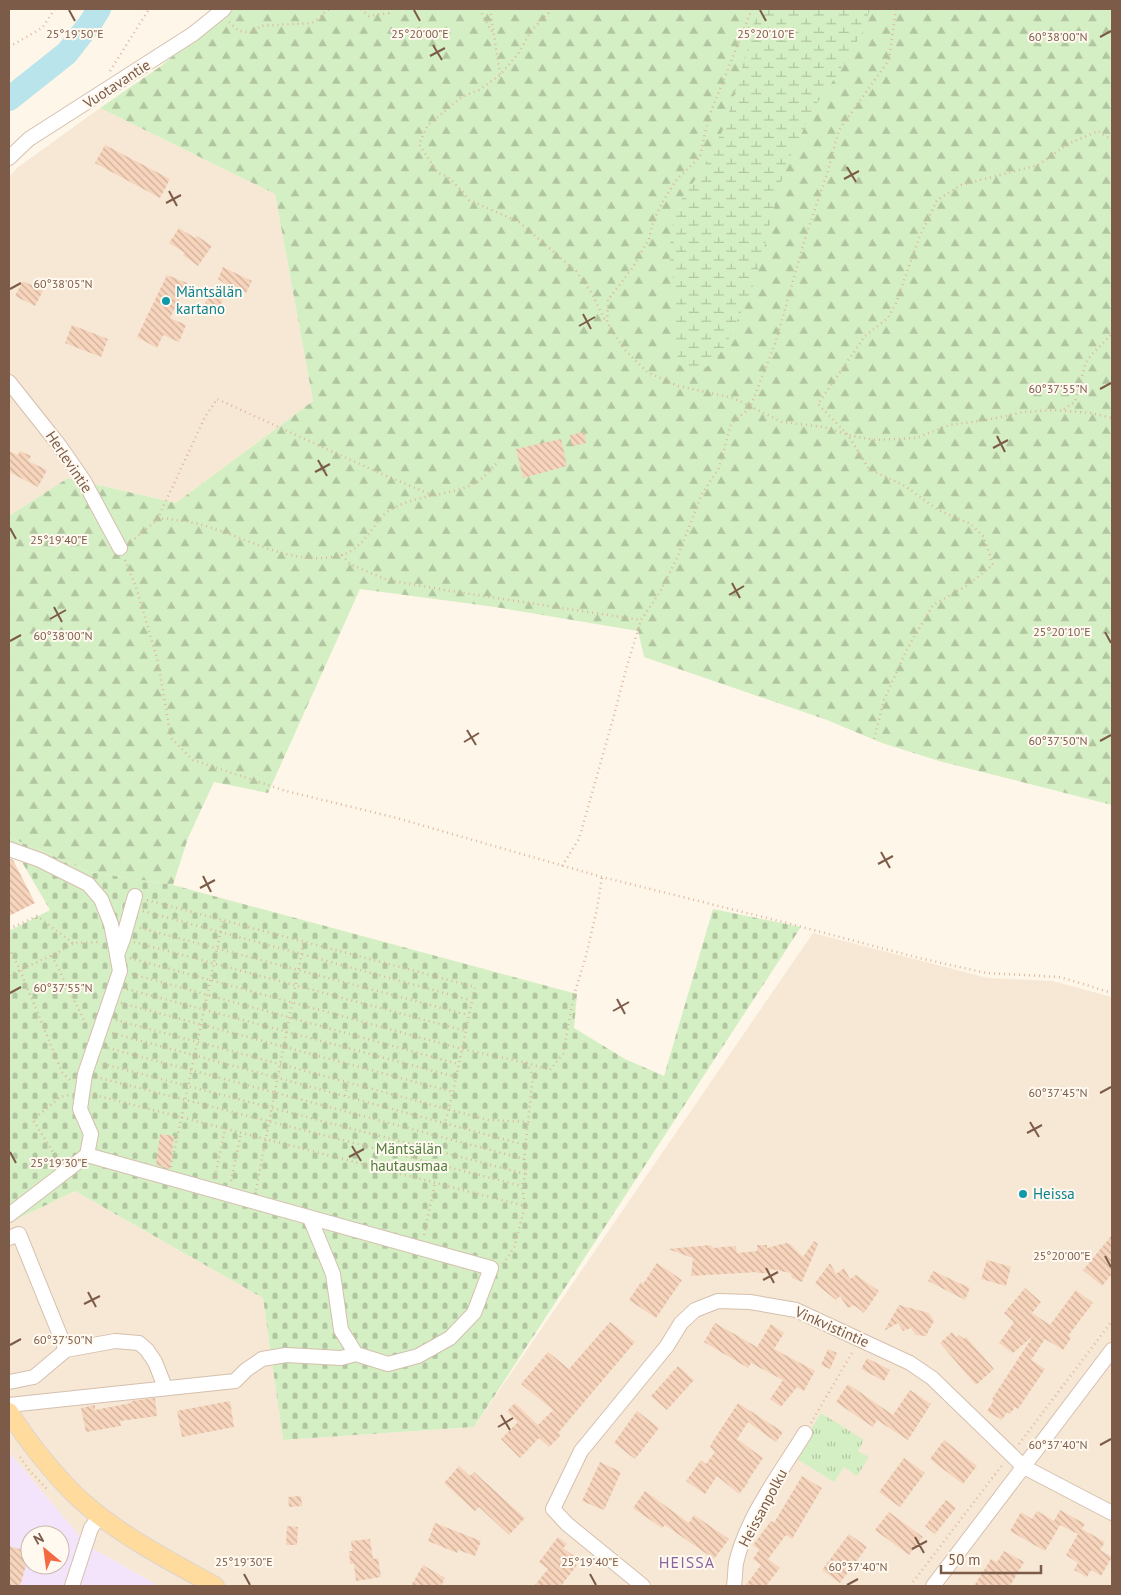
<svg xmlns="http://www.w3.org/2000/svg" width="1121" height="1595" viewBox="0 0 1121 1595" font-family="'PT Sans',sans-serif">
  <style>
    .residential { fill: #f7e8d5 }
    .education { fill: #f3e4fb; fill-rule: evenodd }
    .grass { fill: url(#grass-tufts) }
    .forest { fill: url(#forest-firs) }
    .wetland { fill: url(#wetland-marsh) }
    .cemetery { fill: url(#cemetery-stones) }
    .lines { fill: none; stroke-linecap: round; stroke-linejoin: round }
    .river { stroke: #b9e4eb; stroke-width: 24 }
    .building { fill: url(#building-back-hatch) }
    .minor-casing { stroke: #d5bfae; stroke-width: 16 }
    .major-casing { stroke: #ddd4cf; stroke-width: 20 }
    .path { stroke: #ddb79e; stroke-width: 2.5; stroke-dasharray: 1 4; stroke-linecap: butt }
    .minor { stroke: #fff; stroke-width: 14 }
    .major { stroke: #ffdb9e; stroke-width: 18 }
    .ticks { fill: none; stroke: #7c5b48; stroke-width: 2 }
    .culture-dot { fill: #0f9aa8; stroke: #fff9f0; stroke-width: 2 }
    .labels { text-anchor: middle; stroke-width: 4; stroke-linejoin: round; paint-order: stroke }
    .street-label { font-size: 15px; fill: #7c5b48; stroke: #fff9f0 }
    .culture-label { font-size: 15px; fill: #0d838f; stroke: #fff9f0; text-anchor: start }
    .park-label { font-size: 15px; fill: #4f7d3c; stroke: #fff9f0 }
    .neighbourhood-label { font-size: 16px; letter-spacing: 1px; fill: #8b649f; stroke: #fff9f0 }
    .ticks-label { font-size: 12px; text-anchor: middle; fill: #7c5b48; stroke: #fff9f0; stroke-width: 4; stroke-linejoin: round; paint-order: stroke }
  </style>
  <defs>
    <pattern id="grass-tufts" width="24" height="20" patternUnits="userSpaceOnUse" patternTransform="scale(1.25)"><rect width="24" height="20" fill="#d5efc4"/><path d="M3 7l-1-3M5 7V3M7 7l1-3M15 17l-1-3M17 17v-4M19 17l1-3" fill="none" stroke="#b2c5a1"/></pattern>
    <pattern id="forest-firs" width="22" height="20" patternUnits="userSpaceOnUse" patternTransform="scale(1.25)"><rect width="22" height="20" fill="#d5efc4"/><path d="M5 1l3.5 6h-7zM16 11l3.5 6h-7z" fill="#b2c5a1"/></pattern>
    <pattern id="wetland-marsh" width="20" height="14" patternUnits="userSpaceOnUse" patternTransform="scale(1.25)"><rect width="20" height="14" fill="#d5efc4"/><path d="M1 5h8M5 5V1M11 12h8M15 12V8" fill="none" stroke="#b2c5a1"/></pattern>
    <pattern id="cemetery-stones" width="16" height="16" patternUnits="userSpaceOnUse" patternTransform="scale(1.25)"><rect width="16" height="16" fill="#d5efc4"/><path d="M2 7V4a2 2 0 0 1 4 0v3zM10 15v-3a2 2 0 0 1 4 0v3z" fill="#b2c5a1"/></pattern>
    <pattern id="building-back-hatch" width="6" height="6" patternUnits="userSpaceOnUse" patternTransform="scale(1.25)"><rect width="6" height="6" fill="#f7d4bc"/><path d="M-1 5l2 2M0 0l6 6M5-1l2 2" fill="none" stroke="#cdaf9b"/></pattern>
  </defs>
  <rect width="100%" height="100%" fill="#fef6e8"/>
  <g class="residential">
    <polygon points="100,108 275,194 313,401 176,503 68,478 9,516 9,177 17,168"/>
    <polygon points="813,933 988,978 1052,981 1112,997 1112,1586 159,1586 88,1546 9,1452 9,1223 75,1191 263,1298 283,1440 474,1427"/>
  </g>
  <path class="education" d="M 9,1452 L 88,1546 L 159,1586 L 9,1586 ZM 30,1535 L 60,1535 L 60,1565 L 30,1565 Z"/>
  <polygon class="grass" points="821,1413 864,1440 858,1451 869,1457 857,1476 844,1467 834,1482 794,1457"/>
  <polygon class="forest" points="229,9 1112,9 1112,805 939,761 882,743 827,720 644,657 638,631 495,607 360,589 268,793 214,782 188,838 173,885 90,872 9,837 9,516 68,478 176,503 313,401 275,194 100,108 161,66"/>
  <polygon class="wetland" points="759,9 870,9 862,33 831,84 815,106 788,161 778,192 762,256 753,286 726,345 712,363 699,372 687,372 679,364 675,344 674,285 669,254 674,215 685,193 701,172 725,126 746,55 755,18"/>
  <polygon class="cemetery" points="9,837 90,872 173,885 577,994 574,1028 625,1059 664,1076 713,909 801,927 474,1427 283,1440 263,1298 75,1191 9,1223 9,931 50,910 19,857 9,858"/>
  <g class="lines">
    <polyline class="river" points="9,99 67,53 91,22 99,9"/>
  </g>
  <g class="building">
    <polygon points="105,145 170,179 160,198 95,163"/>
    <polygon points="179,228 195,238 197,236 212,246 198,266 183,255 185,253 169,243"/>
    <polygon points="223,267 252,281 246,293 231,285 230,287 218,279"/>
    <polygon points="167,275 187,283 170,318 186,325 179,342 163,335 157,348 137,337"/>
    <polygon points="23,281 43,291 35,306 15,296"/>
    <polygon points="211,292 224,297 218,310 205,303"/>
    <polygon points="72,325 108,339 101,357 65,343"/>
    <polygon points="584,432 586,443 572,446 570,435"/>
    <polygon points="561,439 567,466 523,478 516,449"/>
    <polygon points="9,451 18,455 20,451 31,456 28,461 47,470 38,487 9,472"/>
    <polygon points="9,858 13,860 35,903 9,916"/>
    <polygon points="160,1134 174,1136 170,1169 156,1165"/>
    <polygon points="1112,1235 1112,1274 1102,1286 1083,1270"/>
    <polygon points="814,1241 818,1244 802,1282 792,1278 791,1273 770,1269 769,1273 757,1273 757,1272 691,1276 693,1258 668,1249 711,1245 712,1248 736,1246 737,1253 757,1251 757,1245 767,1245 767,1248 786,1243 790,1244 803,1257"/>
    <polygon points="987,1260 1011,1267 1006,1286 981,1279"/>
    <polygon points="657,1263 682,1280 656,1318 629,1300 641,1282 643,1284"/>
    <polygon points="830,1263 836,1274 844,1268 850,1279 856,1275 879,1291 864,1313 854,1305 848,1308 840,1296 836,1300 815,1283"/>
    <polygon points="933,1271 970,1288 965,1300 928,1281"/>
    <polygon points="1025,1288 1041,1302 1032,1313 1050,1325 1076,1290 1093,1303 1068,1336 1071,1338 1063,1350 1045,1339 1031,1360 1045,1369 1018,1409 1015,1407 1010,1414 1007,1412 1002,1420 987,1411 994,1400 992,1399 1033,1336 1013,1353 999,1343 1014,1322 1004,1313"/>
    <polygon points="899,1305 929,1313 934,1321 926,1336 916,1335 911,1328 903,1331 898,1323 884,1331"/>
    <polygon points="610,1322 635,1342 558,1433 561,1435 549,1447 539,1438 520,1458 501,1439 518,1422 507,1411 515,1403 538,1425 553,1410 521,1384 548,1352 569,1369"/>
    <polygon points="715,1323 757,1347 771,1324 784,1333 774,1349 815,1371 804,1391 797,1387 781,1407 770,1399 783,1380 751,1363 748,1368 704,1342"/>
    <polygon points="952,1332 956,1337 959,1335 964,1339 966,1337 994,1369 976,1385 940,1343"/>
    <polygon points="828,1349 837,1353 830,1369 821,1365"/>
    <polygon points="867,1358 890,1370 884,1381 861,1369"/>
    <polygon points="678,1366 694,1380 667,1410 651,1396"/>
    <polygon points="848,1384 893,1415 910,1390 931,1404 908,1440 877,1420 873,1427 836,1402"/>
    <polygon points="155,1398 157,1416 120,1421 121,1426 86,1432 81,1408 95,1405 95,1410 131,1403 131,1401"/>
    <polygon points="230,1401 234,1427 182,1437 177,1411"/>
    <polygon points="738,1403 783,1432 776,1442 748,1422 737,1439 763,1458 747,1482 748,1483 739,1494 717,1476 705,1494 686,1481 701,1460 706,1464 715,1452 710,1447 713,1441"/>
    <polygon points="637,1411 659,1428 635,1459 614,1443"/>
    <polygon points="944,1440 977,1466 963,1484 930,1459"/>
    <polygon points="904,1458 925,1473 900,1507 879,1492"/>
    <polygon points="600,1462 621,1472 604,1510 582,1501"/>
    <polygon points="459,1466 470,1476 474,1472 525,1518 509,1535 479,1507 475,1511 444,1483"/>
    <polygon points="802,1476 822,1488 792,1539 786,1535 768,1559 780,1568 766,1586 745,1586 761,1565 753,1559 759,1550 753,1545 771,1521 774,1523"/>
    <polygon points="645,1491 689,1523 694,1515 729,1539 714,1559 665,1525 662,1528 633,1508"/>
    <polygon points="301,1496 302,1506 289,1507 288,1497"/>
    <polygon points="946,1500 956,1508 935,1534 925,1526"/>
    <polygon points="1060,1510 1085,1524 1082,1529 1105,1542 1100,1550 1112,1557 1101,1576 1091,1570 1087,1577 1074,1570 1078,1563 1066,1555 1078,1534 1060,1525 1045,1551 1010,1531 1021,1512 1032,1519 1037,1511 1054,1521"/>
    <polygon points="889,1512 923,1537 909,1555 875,1530"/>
    <polygon points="435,1523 481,1541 475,1556 458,1550 457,1553 428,1541"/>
    <polygon points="287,1526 298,1527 297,1545 286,1545"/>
    <polygon points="849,1534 867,1547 840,1583 822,1570"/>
    <polygon points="558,1537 567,1544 563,1548 574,1556 570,1561 577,1565 561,1586 534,1586 548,1569 539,1562"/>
    <polygon points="370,1539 373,1559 378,1558 381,1577 356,1581 354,1564 350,1564 349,1551 352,1551 351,1541"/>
    <polygon points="9,1546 30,1552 20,1586 9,1586"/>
    <polygon points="1004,1551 1024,1562 1010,1586 974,1586 991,1559 997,1562"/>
    <polygon points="423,1565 445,1578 441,1586 411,1586"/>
  </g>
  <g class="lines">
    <g class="minor-casing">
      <g id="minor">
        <polyline points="9,158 29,139 193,34 224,9"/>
        <polyline points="9,382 59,445 84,481 120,548"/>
        <polyline points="9,849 40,860 88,884 101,899 111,924 117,954"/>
        <polyline points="87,1155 91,1134 80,1109 85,1074 120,971 117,955 123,939 135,896"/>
        <polyline points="9,1215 87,1155 491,1268 474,1313 450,1338 418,1356 388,1364 356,1354 341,1358 286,1355 262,1359 246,1370 235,1381 9,1405"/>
        <polyline points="310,1218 333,1274 341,1330 356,1354"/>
        <polyline points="9,1238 19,1234 66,1350"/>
        <polyline points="9,1382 34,1377 66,1350 115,1341 139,1343 147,1350 155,1362 165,1387"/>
        <polyline points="72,1586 91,1528 100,1516"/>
        <polyline points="643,1586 567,1524 553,1509 581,1451 667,1346 681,1323 695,1310 718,1301 750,1302 796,1310 910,1363 932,1378 1024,1467 1112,1513"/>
        <path d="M 734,1586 C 735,1579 735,1571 736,1563 C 747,1516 780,1474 805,1433"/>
        <polyline points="933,1586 1112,1350"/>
      </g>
    </g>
    <g class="major-casing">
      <path id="major" d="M 9,1412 C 28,1442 57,1479 84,1503 C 123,1537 170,1561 215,1586"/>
    </g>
    <g class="path">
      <polyline points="361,9 369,16 389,13 390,9"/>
      <polyline points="479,9 492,32"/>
      <polyline points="490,9 500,74"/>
      <polyline points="552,9 531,31 518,54 500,75 479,90 462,97 428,125 419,144 438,173 448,177 463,192 469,200 519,222 576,271 591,292 606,322"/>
      <polyline points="752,9 708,119 700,157 677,179 663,201 653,222 649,239 633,267 608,300 607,322 624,349 647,372 678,386 733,398 782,422 824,427 848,435 874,440 916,438 949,425 987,420 1023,412 1054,410 1091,413 1112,418"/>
      <path d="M 229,22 L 239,31 L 253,33 L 260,26 L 311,23 C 320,20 322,12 330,9"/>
      <polyline points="9,47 42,28 55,9"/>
      <polyline points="110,71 149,9"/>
      <polyline points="1064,409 1075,402 1085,365 1091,355 1112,334"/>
      <path d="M 157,520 C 166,517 174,520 183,521 C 235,528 287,570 341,555 C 363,550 371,526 387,512 C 390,509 396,507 400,505 C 424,494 454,495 477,482 C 485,477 492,467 499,461"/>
      <polyline points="131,542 157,520 205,417 217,399 375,471 432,495"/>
      <polyline points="342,555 350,564 387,580 451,591 641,620"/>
      <polyline points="125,560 136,587 158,662 171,738 193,760 286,791 393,817 602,877 787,923 919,958 986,973 1060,977 1112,993"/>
      <polyline points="874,739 884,700 906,651 933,605 968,585 993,565 984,537 971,524 938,510 905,486 869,469 848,435 818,404 865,336 888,318 896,303 919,238 937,200 961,185 1038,165 1068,144 1098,131 1112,140"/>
      <polyline points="562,866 579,839 613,719 627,666 641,620 660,592 677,558 702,494 719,468 731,424 750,408 776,341 806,235 827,174 839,130 889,60 896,9"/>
      <polyline points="147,900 475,987 453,1092 445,1123"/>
      <polyline points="143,911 470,1000"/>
      <polyline points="140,928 468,1015"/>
      <polyline points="9,929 37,916 73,943"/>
      <polyline points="134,942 466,1031"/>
      <polyline points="9,948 20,970 62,1072 70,1080"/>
      <polyline points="52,956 87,1026"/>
      <polyline points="130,958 462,1049 527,1063 550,1070 563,1054 574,995 586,956 597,909 602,877"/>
      <polyline points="132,974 458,1064"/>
      <polyline points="9,975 57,953 73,943 101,942"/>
      <polyline points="127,989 456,1077"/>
      <polyline points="121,1003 453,1092"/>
      <polyline points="116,1020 488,1120 528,1122 533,1076 527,1063"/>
      <polyline points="112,1033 525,1145"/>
      <polyline points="108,1048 524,1159"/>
      <polyline points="103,1064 526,1174"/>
      <polyline points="96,1077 522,1186"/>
      <polyline points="95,1095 525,1206"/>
      <polyline points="345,1096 348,1082"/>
      <polyline points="58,1160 33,1120 60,1097 69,1095"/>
      <polyline points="171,1167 223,920"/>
      <polyline points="215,1177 225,1129"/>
      <polyline points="231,1181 241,1133"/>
      <polyline points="256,1190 304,941"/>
      <polyline points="424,1235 435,1183"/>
      <polyline points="503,1264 514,1248 525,1206 522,1186 526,1174 524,1159 528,1122"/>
      <polyline points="811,1423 853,1351"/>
      <polyline points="1019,1444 1112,1321"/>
      <polyline points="20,1457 29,1470 47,1489"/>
      <polyline points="910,1586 1003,1464"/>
    </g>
    <use href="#minor" class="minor"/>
    <use href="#major" class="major"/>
  </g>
  <path class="ticks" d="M 69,10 L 75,21M 414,10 L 420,21M 760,10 L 766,21M 1100,37 L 1111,31M 433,45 L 442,60M 430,56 L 445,48M 847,167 L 856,182M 844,179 L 859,171M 169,191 L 177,206M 166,203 L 181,195M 10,289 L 21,283M 583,314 L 591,329M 579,326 L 595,317M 1100,389 L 1111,383M 997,436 L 1005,452M 993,448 L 1008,440M 318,460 L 327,476M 315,472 L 330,464M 10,528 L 16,539M 732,583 L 740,598M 729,595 L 744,586M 54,607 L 62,622M 50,619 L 66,610M 1105,632 L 1111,643M 10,641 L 21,635M 467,730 L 476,745M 1100,741 L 1111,735M 464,742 L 479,733M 881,852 L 890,868M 878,864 L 893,856M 203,876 L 211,892M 200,888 L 215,880M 10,993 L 21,987M 617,999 L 625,1014M 613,1011 L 629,1002M 1100,1093 L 1111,1087M 1030,1122 L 1039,1137M 1027,1133 L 1042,1125M 352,1146 L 361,1161M 10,1152 L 16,1163M 349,1157 L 364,1149M 1105,1256 L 1111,1267M 766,1268 L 774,1283M 763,1280 L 778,1272M 88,1292 L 96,1307M 84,1304 L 100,1296M 10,1345 L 21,1339M 501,1415 L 510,1430M 498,1427 L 513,1418M 1100,1445 L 1111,1439M 915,1537 L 924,1553M 912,1549 L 927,1541M 244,1574 L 250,1585M 590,1574 L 596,1585M 847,1585 L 858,1579"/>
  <g class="culture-dot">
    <circle cx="166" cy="301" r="5"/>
    <circle cx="1023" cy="1194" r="5"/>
  </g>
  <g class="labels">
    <g class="street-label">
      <text transform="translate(117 84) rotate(-33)" y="5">Vuotavantie</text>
      <text transform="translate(69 462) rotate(56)" y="5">Herlevintie</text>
      <text transform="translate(832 1327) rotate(24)" y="5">Vinkvistintie</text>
      <text transform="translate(763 1508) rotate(-62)" y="5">Heissanpolku</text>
    </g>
    <g class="culture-label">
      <text x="176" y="297">Mäntsälän<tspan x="176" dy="17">kartano</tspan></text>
      <text x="1033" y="1199">Heissa</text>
    </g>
    <g class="park-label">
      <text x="409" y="1154">Mäntsälän<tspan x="409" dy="17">hautausmaa</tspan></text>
    </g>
    <g class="neighbourhood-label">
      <text x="687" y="1568">HEISSA</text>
    </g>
  </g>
  <g class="ticks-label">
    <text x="75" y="38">25°19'50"E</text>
    <text x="420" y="38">25°20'00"E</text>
    <text x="766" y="38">25°20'10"E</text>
    <text x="1058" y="41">60°38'00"N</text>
    <text x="63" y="288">60°38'05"N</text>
    <text x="1058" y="393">60°37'55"N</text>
    <text x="59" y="544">25°19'40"E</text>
    <text x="1062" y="636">25°20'10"E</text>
    <text x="63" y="640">60°38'00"N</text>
    <text x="1058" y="745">60°37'50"N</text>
    <text x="63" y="992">60°37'55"N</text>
    <text x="1058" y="1097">60°37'45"N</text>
    <text x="59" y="1167">25°19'30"E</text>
    <text x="1062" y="1260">25°20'00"E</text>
    <text x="63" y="1344">60°37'50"N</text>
    <text x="1058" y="1449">60°37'40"N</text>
    <text x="244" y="1566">25°19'30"E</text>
    <text x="590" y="1566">25°19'40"E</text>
    <text x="858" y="1571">60°37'40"N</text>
  </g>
  <rect width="1121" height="1595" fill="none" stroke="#7c5b48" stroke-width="20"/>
  <g transform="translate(45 1550) rotate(331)"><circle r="24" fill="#fff9f0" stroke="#cbbaad"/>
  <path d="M0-4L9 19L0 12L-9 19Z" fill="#f46941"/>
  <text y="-8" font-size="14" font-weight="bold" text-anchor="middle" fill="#7c5b48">N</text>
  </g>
  <path d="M941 1565v8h100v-8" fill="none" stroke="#7c5b48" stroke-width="2.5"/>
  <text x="948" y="1565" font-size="15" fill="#7c5b48" stroke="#fff9f0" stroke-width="4" paint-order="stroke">50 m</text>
</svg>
